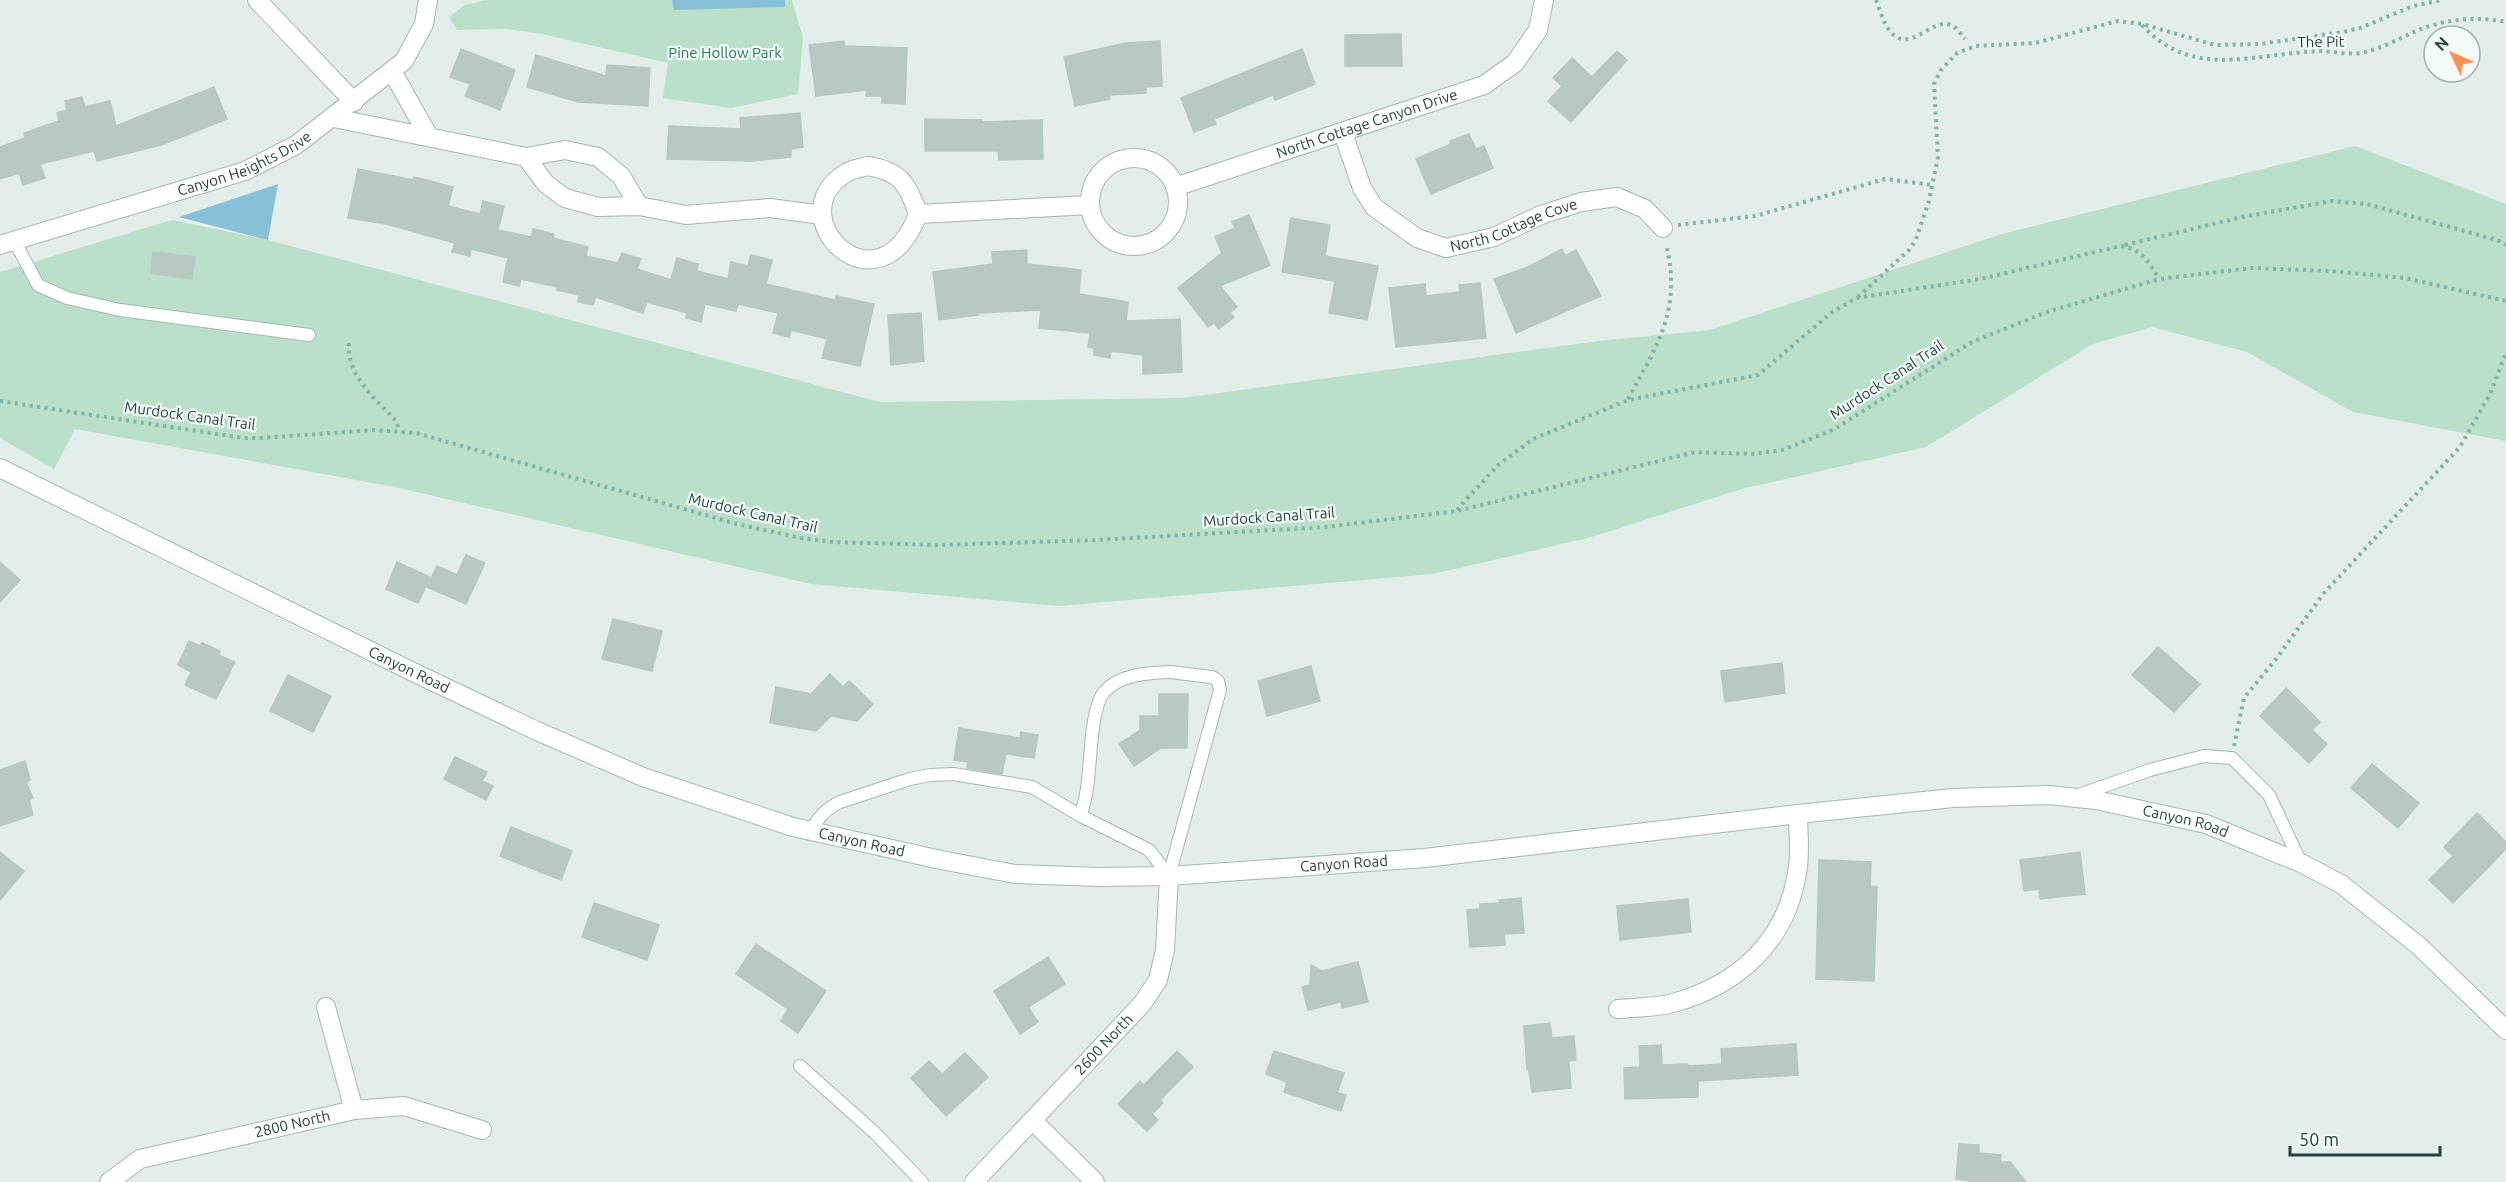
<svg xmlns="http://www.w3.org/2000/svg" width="2506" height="1182" viewBox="0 0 2506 1182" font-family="Ubuntu,sans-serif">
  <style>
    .green { fill: #bae0ca }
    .water { fill: #87c0d7 }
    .building { fill: #b8c9c4; stroke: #b5c8c3; stroke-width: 1.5 }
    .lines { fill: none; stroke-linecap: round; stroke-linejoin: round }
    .service-casing { stroke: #a5b7b2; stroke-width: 14 }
    .minor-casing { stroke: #a5b7b2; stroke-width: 20 }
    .tertiary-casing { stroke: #a5b7b2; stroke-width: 20 }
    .secondary-casing { stroke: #a0bbb5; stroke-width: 20 }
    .path { stroke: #81b4aa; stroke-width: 4; stroke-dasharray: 3 4.5; stroke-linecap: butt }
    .service { stroke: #fff; stroke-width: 12 }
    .minor { stroke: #fff; stroke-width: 18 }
    .tertiary { stroke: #fff; stroke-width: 18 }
    .secondary { stroke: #fff; stroke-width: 18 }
    .labels { text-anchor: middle; stroke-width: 4.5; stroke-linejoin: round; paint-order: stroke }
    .street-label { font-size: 15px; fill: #21413c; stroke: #f4faf8 }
    .park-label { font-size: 15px; fill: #287b53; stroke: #f4faf8 }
  </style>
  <rect width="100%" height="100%" fill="#e3eeea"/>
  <g class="green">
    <polygon points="485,0 792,0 803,38 798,94 731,108 663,98 668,63 542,34 507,29 457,30 449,17 465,5"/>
    <polygon points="2355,146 2506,204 2506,441 2353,412 2247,352 2152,327 2093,344 1926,447 1742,489 1588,538 1433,574 1059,606 811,584 395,487 75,429 54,469 0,438 0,272 172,220 268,240 880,402 1182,398 1598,341 1710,330 2002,234"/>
  </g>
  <g class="water">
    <polygon points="672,0 785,0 785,7 674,10"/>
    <polygon points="278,184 268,240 179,217"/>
  </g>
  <g class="building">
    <polygon points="1401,34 1402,66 1345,66 1345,35"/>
    <polygon points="844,41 844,46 907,48 905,104 882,103 882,96 866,96 867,90 816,96 809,45"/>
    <polygon points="1160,41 1162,86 1146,87 1146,93 1109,95 1110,99 1075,106 1064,57 1125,43"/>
    <polygon points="461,49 515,70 500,110 465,96 470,84 450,77"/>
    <polygon points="1302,49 1315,84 1275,100 1273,95 1214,119 1216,124 1194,132 1181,98"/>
    <polygon points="1617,51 1627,60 1571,122 1548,101 1562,86 1553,78 1572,58 1592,77"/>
    <polygon points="536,55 606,76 607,65 650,68 648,106 578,102 527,87"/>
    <polygon points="214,87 227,119 161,145 97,161 94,151 40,164 45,178 23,185 19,173 0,179 0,147 25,138 24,133 59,121 57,113 67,110 65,101 82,97 85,107 110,101 116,126"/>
    <polygon points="800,113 803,147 791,149 791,157 751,161 667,159 669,126 741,129 740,118"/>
    <polygon points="925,119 982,120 982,122 1042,120 1043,159 999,160 998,151 925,151"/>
    <polygon points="1469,134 1476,149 1484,146 1493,168 1431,194 1416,159 1451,144 1450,141"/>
    <polygon points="358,169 414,180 414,177 453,187 448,206 480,214 483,201 504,206 498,230 531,237 533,229 554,234 553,238 588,247 586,256 618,263 622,253 641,259 637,269 671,280 677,258 698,264 697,271 728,279 731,262 748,266 751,255 772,260 766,284 835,300 836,296 874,304 860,366 822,358 827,339 791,330 789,337 773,333 778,313 738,304 736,311 705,304 701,322 686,318 687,313 647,302 643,313 596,297 593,305 578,302 579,295 557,290 557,287 521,279 519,286 503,282 508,258 471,249 470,256 452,252 455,243 386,224 348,218"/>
    <polygon points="1249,215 1270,265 1220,286 1237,307 1230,313 1234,317 1219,329 1214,323 1208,327 1178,288 1222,253 1215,237 1235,228 1232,222"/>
    <polygon points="1291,218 1330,225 1325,256 1378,266 1367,320 1329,313 1335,281 1282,272"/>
    <polygon points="1562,249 1565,256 1576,250 1601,296 1516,333 1494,279 1528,267"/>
    <polygon points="1027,250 1027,264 1081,270 1079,294 1128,302 1126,321 1180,319 1182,372 1143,374 1143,355 1111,351 1110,358 1094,355 1094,348 1088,347 1090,333 1039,328 1041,310 978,313 978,315 939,320 933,272 993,264 992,252"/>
    <polygon points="153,252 195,257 192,279 151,273"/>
    <polygon points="1480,283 1486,338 1396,347 1389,288 1425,284 1426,296 1460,292 1459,285"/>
    <polygon points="921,313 924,361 891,365 888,315"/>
    <polygon points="466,555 485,563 466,604 427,587 437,566 457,575"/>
    <polygon points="0,562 20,580 0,602"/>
    <polygon points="397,562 430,577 418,603 386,589"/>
    <polygon points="613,619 662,631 652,671 602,659"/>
    <polygon points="189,641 200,646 202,643 220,651 219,655 235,662 216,699 185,685 191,672 178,665"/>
    <polygon points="2158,647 2200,684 2174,712 2132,675"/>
    <polygon points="1782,663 1785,693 1725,702 1721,671"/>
    <polygon points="1311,666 1320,701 1267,716 1258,681"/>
    <polygon points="830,674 843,687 849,681 873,704 857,721 831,716 816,731 770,723 776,687 811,694"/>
    <polygon points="288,675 331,696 313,732 270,711"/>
    <polygon points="2286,688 2320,722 2312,730 2327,744 2309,763 2260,716"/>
    <polygon points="1159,694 1188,694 1187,748 1161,748 1134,766 1119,744 1140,730 1140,716 1159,716"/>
    <polygon points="959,728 1020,738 1021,732 1038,735 1034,758 1006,754 1002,774 967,768 968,762 954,760"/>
    <polygon points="455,757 487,772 482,781 493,786 486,800 444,779"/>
    <polygon points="25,761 30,780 26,782 33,798 29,800 33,815 0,826 0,770"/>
    <polygon points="2372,764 2419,803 2398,828 2351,788"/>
    <polygon points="2477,813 2506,842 2506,849 2453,903 2429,880 2453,856 2444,847"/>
    <polygon points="511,827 572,851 561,880 500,856"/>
    <polygon points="0,852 24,871 0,900"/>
    <polygon points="2080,852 2085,894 2040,899 2039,889 2024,891 2020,860"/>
    <polygon points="1819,860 1871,862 1870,886 1877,887 1874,981 1816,979"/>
    <polygon points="1521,898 1524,933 1504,934 1505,945 1470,947 1467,910 1480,909 1480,904 1500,903 1499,900"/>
    <polygon points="1688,899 1691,932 1620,940 1617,906"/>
    <polygon points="594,903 659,925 647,960 582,937"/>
    <polygon points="756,944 826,991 798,1033 781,1021 788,1009 736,974"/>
    <polygon points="1048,957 1065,984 1028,1007 1038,1022 1020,1034 994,991"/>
    <polygon points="1358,962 1368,1002 1342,1008 1341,1002 1308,1010 1302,987 1310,985 1311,965 1322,971"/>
    <polygon points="1550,1023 1552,1038 1574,1036 1576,1060 1569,1061 1571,1088 1532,1092 1529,1071 1527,1069 1524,1026"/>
    <polygon points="1796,1044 1798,1075 1698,1081 1698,1097 1625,1099 1624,1068 1640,1067 1639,1046 1661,1045 1662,1065 1687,1064 1689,1066 1722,1064 1721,1049"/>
    <polygon points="1177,1051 1193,1067 1160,1100 1163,1103 1152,1114 1158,1120 1147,1131 1118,1104 1140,1081 1144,1085"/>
    <polygon points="1274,1051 1344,1073 1337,1093 1346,1095 1341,1111 1284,1092 1287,1082 1266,1074"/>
    <polygon points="965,1053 988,1077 946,1116 911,1078 929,1061 942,1074"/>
    <polygon points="1959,1144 1979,1145 1979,1153 2001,1155 2000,1162 2010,1162 2026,1182 1968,1182 1969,1180 1956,1179"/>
  </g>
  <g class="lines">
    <g class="service-casing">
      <g id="service">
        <polyline points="14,240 38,285 67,298 120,310 309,335"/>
        <path d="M 1170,672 L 1212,677 L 1218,681 L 1220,690 L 1169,876 L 1149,850 L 1081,816 C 1083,806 1086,797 1087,788 C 1091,764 1090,710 1104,692 C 1119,674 1149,673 1170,672 Z"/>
        <polyline points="2076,796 2150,770 2204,756 2232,758 2269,795 2301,863"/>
        <path d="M 810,831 C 819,818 825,809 840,802 L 910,779 L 930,775 L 953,774 L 1032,787 L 1081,816"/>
        <polyline points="800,1066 875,1133 922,1182"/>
      </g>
    </g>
    <g class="minor-casing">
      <g id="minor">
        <polyline points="257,0 354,102"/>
        <polyline points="392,71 429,137"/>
        <polyline points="334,118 526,157 565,150 598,157 621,176 639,206"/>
        <path id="s1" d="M 1343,133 L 1362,188 L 1374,207 L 1417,238 L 1446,248 L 1494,237 L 1541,215 L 1581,202 L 1617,197 L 1645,209 L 1663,228"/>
        <polyline points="526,157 546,184 565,198 598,207 639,206 686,215 770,208 822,215"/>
        <circle cx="1134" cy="202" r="44"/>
        <path d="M 868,166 C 900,171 908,184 918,214 C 878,319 776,215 846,173 C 852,169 861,168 868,166 Z"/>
        <path id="s2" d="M 1175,187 L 1484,85 L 1515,63 L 1538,30 L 1544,0"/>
        <polyline points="918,214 1090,205"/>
        <path id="s3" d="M 0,245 L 245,171 L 296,145 L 404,61 L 424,24 L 428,0"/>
        <polyline points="326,1007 354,1110"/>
        <path d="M 1618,1009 C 1636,1007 1656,1008 1673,1003 C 1738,985 1786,942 1797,873 C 1801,854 1798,833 1798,814"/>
        <polyline points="1033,1121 1095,1182"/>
        <path id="s4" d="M 109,1182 L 140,1159 L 354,1110 L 404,1106 L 482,1130"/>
      </g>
    </g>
    <g class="tertiary-casing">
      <g id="tertiary">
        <path id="s5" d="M 974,1182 L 1142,1004 L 1158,980 L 1165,950 L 1169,876"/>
      </g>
    </g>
    <g class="secondary-casing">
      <g id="secondary">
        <path id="s6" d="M 0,468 L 413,672 L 537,731 L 643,777 L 793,827 L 941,860 L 1015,874 L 1099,877 L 1169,876 L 1425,858 L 1798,814 L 1953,798 L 2049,795 L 2096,800 L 2206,824 L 2301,863 L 2341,884 L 2419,946 L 2506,1030"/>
      </g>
    </g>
    <g class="path">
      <path d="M 1876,0 C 1880,10 1883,23 1890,31 C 1907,54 1929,22 1947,24 C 1955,25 1960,33 1965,39"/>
      <path d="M 2142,25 C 2193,81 2255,53 2320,51 C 2335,51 2350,56 2365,52 C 2383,48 2400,38 2416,31 C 2445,19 2475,16 2506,22"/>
      <polyline points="1678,225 1755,216 1885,179 1933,185"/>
      <polyline points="2125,245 2242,217 2332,201 2367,204 2497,240 2506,245"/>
      <polyline points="1858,297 1909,250 1916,239 1929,201 1938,157 1934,84 1941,70 1957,53 1976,46 2035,43 2118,21 2142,24 2215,45 2260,44 2343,32 2360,28 2413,6 2442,0"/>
      <path d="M 349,343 C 346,376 376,399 397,422 L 399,431"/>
      <path d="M 1628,399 C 1658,344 1682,309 1666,244"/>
      <polyline points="0,401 243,438 261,438 374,430 416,433 737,524 801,538 833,542 937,545 1097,540 1326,527 1457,511 1695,452 1753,454 1782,450 1833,430 1972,342 2047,312 2159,279 2252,268 2329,271 2405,278 2506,301"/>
      <path d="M 1457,510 L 1498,465 L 1533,439 L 1628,400 L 1758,375 L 1831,313 L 1856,298 L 1980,279 L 2121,246 C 2142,249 2149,262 2159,279"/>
      <polyline points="2234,746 2244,698 2276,659 2324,593 2460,447 2490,394 2506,353"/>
    </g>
    <use href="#service" class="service"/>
    <use href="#minor" class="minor"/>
    <use href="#tertiary" class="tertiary"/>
    <use href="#secondary" class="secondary"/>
  </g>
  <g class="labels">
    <g class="street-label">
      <text transform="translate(2321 42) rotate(-1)" y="5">The Pit</text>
      <text dy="5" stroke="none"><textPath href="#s2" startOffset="202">North Cottage Canyon Drive</textPath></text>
      <text dy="5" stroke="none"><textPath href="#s3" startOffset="258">Canyon Heights Drive</textPath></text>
      <text dy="5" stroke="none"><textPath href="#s1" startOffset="236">North Cottage Cove</textPath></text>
      <text transform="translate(1887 380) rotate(-33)" y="5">Murdock Canal Trail</text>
      <text transform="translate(190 416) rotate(8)" y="5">Murdock Canal Trail</text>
      <text transform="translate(753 513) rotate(13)" y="5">Murdock Canal Trail</text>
      <text transform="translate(1269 517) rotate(-4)" y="5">Murdock Canal Trail</text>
      <text dy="5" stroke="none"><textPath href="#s6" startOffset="456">Canyon Road</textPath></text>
      <text dy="5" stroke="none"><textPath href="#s6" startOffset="2276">Canyon Road</textPath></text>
      <text dy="5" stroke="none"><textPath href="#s6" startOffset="942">Canyon Road</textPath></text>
      <text dy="5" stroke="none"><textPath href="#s6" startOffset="1428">Canyon Road</textPath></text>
      <text dy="5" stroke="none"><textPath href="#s5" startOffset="189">2600 North</textPath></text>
      <text dy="5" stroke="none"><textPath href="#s4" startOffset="195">2800 North</textPath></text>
    </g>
    <g class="park-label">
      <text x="725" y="58">Pine Hollow Park</text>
    </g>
  </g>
  <g transform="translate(2452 54) rotate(314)"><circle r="28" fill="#f4faf8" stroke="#a0b0ad" stroke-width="1.5"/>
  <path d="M0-4.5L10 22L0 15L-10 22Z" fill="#fc9253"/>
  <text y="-9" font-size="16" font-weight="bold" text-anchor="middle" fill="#21413c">N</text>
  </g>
  <path d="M2290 1146v9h150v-9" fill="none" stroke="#21413c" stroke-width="3"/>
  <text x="2299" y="1146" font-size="18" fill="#21413c" stroke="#f4faf8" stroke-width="4.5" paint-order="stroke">50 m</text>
</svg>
